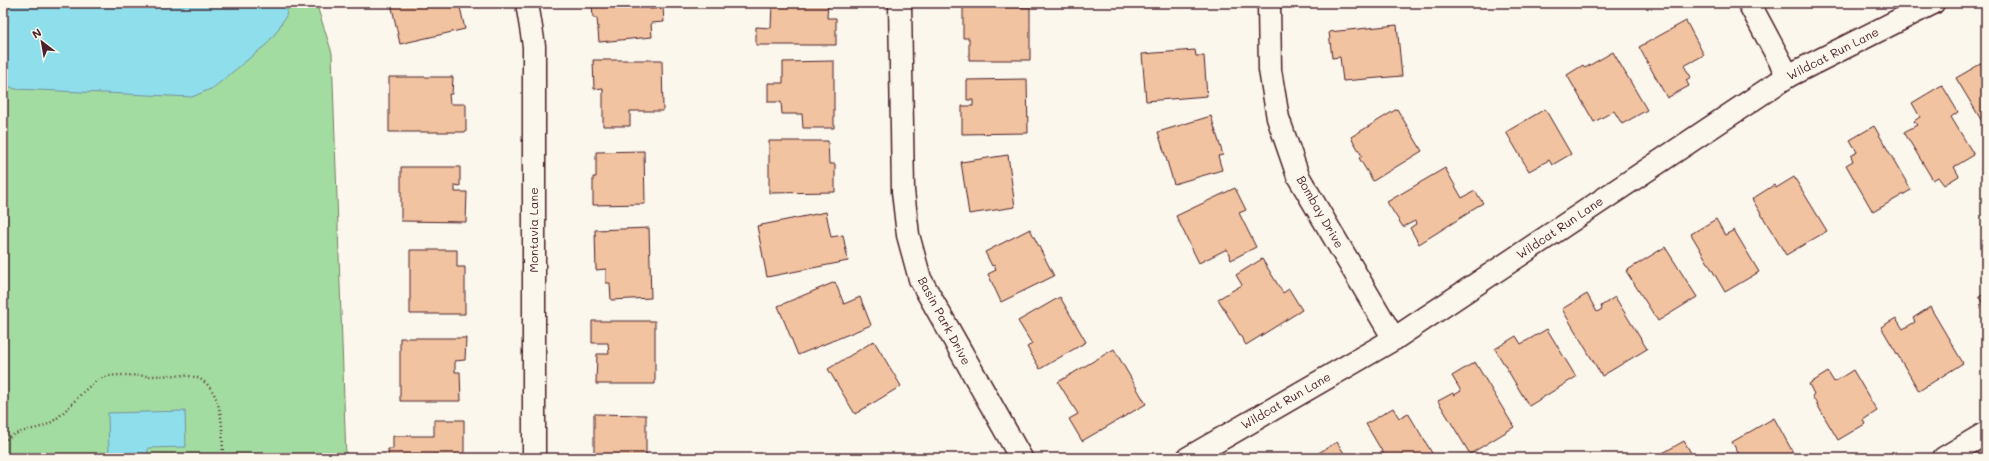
<svg xmlns="http://www.w3.org/2000/svg" width="1989" height="461" viewBox="0 0 1989 461" font-family="Mali,sans-serif">
  <style>
    .green { fill: #a3dca0; stroke: #767e66 }
    .water { fill: #8fdeec; stroke: #73929f }
    .building { fill: #f1c3a0; stroke: #4a1f2b }
    .lines { fill: none; stroke-linecap: round; stroke-linejoin: round }
    .minor-casing { stroke: #4a1f2b; stroke-width: 25 }
    .path { stroke: #4a1f2b; stroke-width: 2.5; stroke-dasharray: 1 3; stroke-linecap: butt }
    .minor { stroke: #fbf7ec; stroke-width: 22 }
    .labels { text-anchor: middle; stroke-width: 3; stroke-linejoin: round; paint-order: stroke }
    .street-label { font-size: 12px; fill: #4a1f2b; stroke: #fbf7ec }
  </style>
  <rect width="100%" height="100%" fill="#fbf7ec"/>
  <filter id="ink" filterUnits="userSpaceOnUse"><feTurbulence type="fractalNoise" baseFrequency=".025" numOctaves="2"/><feDisplacementMap in="SourceGraphic" scale="8" xChannelSelector="R" yChannelSelector="G"/><feConvolveMatrix kernelMatrix="1 2 1 2 8 2 1 2 1" color-interpolation-filters="sRGB"/></filter>
  <g filter="url(#ink)">
    <polygon class="green" points="3,3 316,3 332,53 346,458 3,458"/>
    <g class="water">
      <polygon points="3,3 288,3 286,16 277,31 267,44 213,88 192,97 15,89 3,83"/>
      <polygon points="185,411 186,447 148,448 148,458 109,458 108,413"/>
      <polygon points="15,454 44,455 44,458 15,458"/>
    </g>
    <g class="building">
      <polygon points="391,3 459,3 465,29 400,44"/>
      <polygon points="592,3 649,3 650,9 663,8 664,22 651,23 652,37 599,42 597,18 593,18"/>
      <polygon points="772,3 828,3 827,18 836,18 836,45 756,45 756,27 771,28"/>
      <polygon points="963,7 1030,7 1030,60 969,60 969,38 963,38"/>
      <polygon points="1686,21 1704,55 1684,66 1691,77 1686,80 1689,86 1667,98 1639,47"/>
      <polygon points="1397,25 1402,76 1343,81 1340,57 1332,58 1329,32"/>
      <polygon points="1195,50 1196,56 1204,56 1207,96 1146,101 1142,54"/>
      <polygon points="1613,52 1647,110 1622,124 1614,111 1594,122 1567,75 1583,65 1585,68"/>
      <polygon points="593,60 662,60 663,111 630,111 630,126 603,126 603,88 594,89"/>
      <polygon points="834,61 834,128 803,128 802,114 782,114 781,102 768,102 768,83 783,83 783,62"/>
      <polygon points="1982,63 1986,70 1986,128 1956,78"/>
      <polygon points="389,77 453,77 452,94 449,94 450,104 466,104 466,132 389,132"/>
      <polygon points="1027,79 1028,133 962,134 962,106 973,106 973,100 967,100 967,80"/>
      <polygon points="1942,85 1958,112 1951,117 1974,155 1954,167 1959,176 1944,185 1938,177 1933,180 1904,132 1917,125 1914,121 1920,117 1912,103"/>
      <polygon points="1397,109 1422,151 1373,181 1359,158 1362,156 1351,137"/>
      <polygon points="1545,109 1571,154 1552,165 1549,160 1529,171 1506,132"/>
      <polygon points="1211,116 1223,155 1218,156 1222,170 1174,184 1158,132"/>
      <polygon points="1874,126 1911,190 1873,212 1846,165 1853,161 1851,156 1857,152 1850,140"/>
      <polygon points="769,141 828,141 829,164 835,164 835,192 769,193"/>
      <polygon points="644,151 645,204 593,205 593,177 596,177 596,152"/>
      <polygon points="1008,155 1015,207 969,214 961,162"/>
      <polygon points="401,167 460,167 460,186 455,185 455,192 467,192 466,222 401,221"/>
      <polygon points="1445,168 1462,198 1475,191 1483,203 1469,211 1470,212 1419,244 1410,228 1416,224 1415,221 1403,227 1387,202"/>
      <polygon points="1794,177 1827,231 1786,255 1752,199 1774,185 1776,188"/>
      <polygon points="1235,188 1246,210 1239,213 1256,247 1231,260 1227,249 1199,263 1176,216"/>
      <polygon points="826,212 831,237 843,235 848,261 767,277 757,226"/>
      <polygon points="1716,219 1725,235 1734,230 1759,272 1725,292 1691,234"/>
      <polygon points="649,228 651,298 611,300 610,283 606,283 606,269 596,270 595,230"/>
      <polygon points="1030,229 1054,276 1001,302 988,274 996,270 994,265 992,266 985,252"/>
      <polygon points="1665,247 1697,297 1658,321 1626,271"/>
      <polygon points="410,250 457,250 457,267 465,267 465,314 410,314"/>
      <polygon points="1262,259 1283,293 1289,289 1302,310 1246,345 1218,299 1242,285 1236,275"/>
      <polygon points="835,282 844,304 860,297 871,325 798,355 778,306"/>
      <polygon points="1986,293 1986,310 1979,297"/>
      <polygon points="1587,294 1597,312 1602,309 1601,306 1615,297 1647,349 1602,376 1562,309"/>
      <polygon points="1060,297 1086,342 1040,369 1027,347 1032,344 1018,321"/>
      <polygon points="1930,307 1963,363 1919,391 1881,327 1896,318 1903,329 1915,322 1913,318"/>
      <polygon points="592,321 655,321 655,384 596,384 597,354 609,354 608,343 592,343"/>
      <polygon points="1547,329 1576,377 1529,406 1495,349 1516,336 1521,344"/>
      <polygon points="400,338 466,338 465,360 455,361 455,372 460,372 461,401 400,401"/>
      <polygon points="874,341 901,386 855,414 828,369"/>
      <polygon points="1114,349 1146,404 1082,441 1069,419 1078,414 1058,382"/>
      <polygon points="1475,362 1514,427 1470,454 1438,401 1453,393 1454,395 1461,391 1452,376"/>
      <polygon points="1853,370 1877,411 1863,420 1865,424 1838,440 1812,396 1814,394 1809,384 1828,372 1834,382"/>
      <polygon points="1393,408 1399,418 1408,413 1435,458 1386,458 1366,424"/>
      <polygon points="594,414 646,415 646,458 594,458"/>
      <polygon points="1774,418 1796,458 1741,458 1732,442"/>
      <polygon points="434,420 464,420 464,458 388,458 388,449 393,449 393,436 434,436"/>
      <polygon points="1684,441 1694,458 1654,458"/>
      <polygon points="1337,442 1347,458 1310,458"/>
    </g>
    <g class="lines">
      <g class="minor-casing">
        <g id="minor">
          <polyline points="527,3 534,46 534,458"/>
          <polyline points="900,3 903,191 908,235 920,279 1021,458"/>
          <polyline points="1269,3 1270,70 1278,118 1298,176 1394,339"/>
          <polyline points="1749,3 1788,76"/>
          <polyline points="1188,458 1394,339 1788,76 1933,3"/>
          <polyline points="1944,458 1986,433"/>
        </g>
      </g>
      <path class="path" d="M 3,442 C 18,428 34,432 50,423 C 67,413 81,390 98,380 C 112,372 133,376 149,376 C 163,376 189,373 200,379 C 225,393 222,434 223,458"/>
      <use href="#minor" class="minor"/>
    </g>
  </g>
  <g class="labels">
    <g class="street-label">
      <text transform="translate(1833 54) rotate(-27)" y="4">Wildcat Run Lane</text>
      <text transform="translate(1320 212) rotate(60)" y="4">Bombay Drive</text>
      <text transform="translate(1560 228) rotate(-34)" y="4">Wildcat Run Lane</text>
      <text transform="translate(534 230) rotate(-90)" y="4">Montavia Lane</text>
      <text transform="translate(944 321) rotate(62)" y="4">Basin Park Drive</text>
      <text transform="translate(1286 401) rotate(-30)" y="4">Wildcat Run Lane</text>
    </g>
  </g>
  <rect width="1989" height="461" fill="none" stroke="#fbf7ec" stroke-width="16"/>
  <rect x="8" y="8" width="1973" height="445" fill="none" stroke="#4a1f2b" stroke-width="1.5" filter="url(#ink)"/>
  <g transform="translate(42 42) rotate(329)" stroke="#fbf7ec" stroke-width="3" paint-order="stroke">
  <path d="M0-3L7 15L0 10L-7 15Z" fill="#4a1f2b"/>
  <text y="-6" font-size="11" font-weight="bold" text-anchor="middle" fill="#4a1f2b">N</text>
  </g>
</svg>
